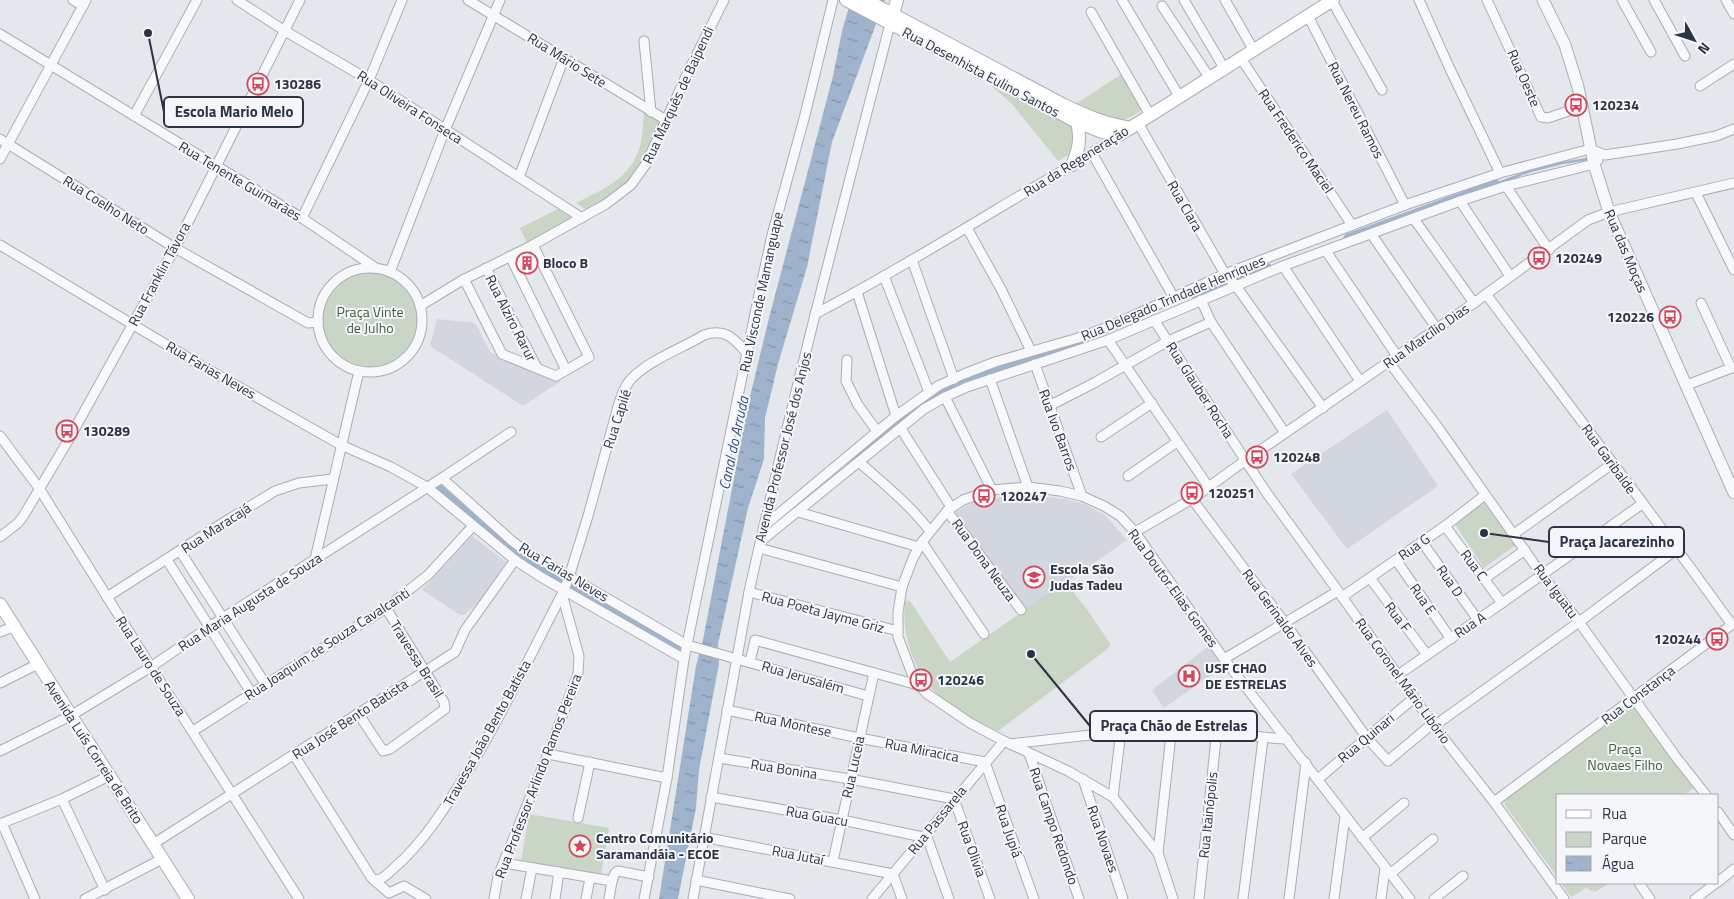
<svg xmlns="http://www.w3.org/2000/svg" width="1734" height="899" viewBox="0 0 1734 899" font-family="'Titillium Web',sans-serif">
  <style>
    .built { fill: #d2d6de }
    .park { fill: #c9d6c5 }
    .water { fill: url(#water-ripples) }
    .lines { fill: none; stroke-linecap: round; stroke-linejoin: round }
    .stream { stroke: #9fb4cc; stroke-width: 2.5 }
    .canal { stroke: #9fb4cc; stroke-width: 9 }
    .minor-casing { stroke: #a9aeb7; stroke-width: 11 }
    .tertiary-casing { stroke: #a9aeb7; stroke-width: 13 }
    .secondary-casing { stroke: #a9aeb7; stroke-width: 14 }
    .minor { stroke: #f7f8fa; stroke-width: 9 }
    .tertiary { stroke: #f7f8fa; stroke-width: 11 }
    .secondary { stroke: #fff; stroke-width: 12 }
    .labels { text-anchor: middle; stroke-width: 4; stroke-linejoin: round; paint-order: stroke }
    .street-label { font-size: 14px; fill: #2b3445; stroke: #f4f6f9 }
    .poi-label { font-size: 14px; font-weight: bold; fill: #2b3445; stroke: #f4f6f9; text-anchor: start }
    .park-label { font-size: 14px; fill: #3f6138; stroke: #f4f6f9 }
    .water-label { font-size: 15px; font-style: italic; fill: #34527a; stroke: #f4f6f9 }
    .leader { fill: none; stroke: #2b3445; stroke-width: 2 }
    .callout-dot { fill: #2b3445; stroke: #f4f6f9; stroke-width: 2 }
    .callout { fill: #f4f6f9; stroke: #2b3445; stroke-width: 2 }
    .callout-label { font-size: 15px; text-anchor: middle; font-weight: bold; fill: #2b3445 }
  </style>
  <defs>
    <pattern id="water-ripples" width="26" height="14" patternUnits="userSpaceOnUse" patternTransform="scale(1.25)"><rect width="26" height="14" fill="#9fb4cc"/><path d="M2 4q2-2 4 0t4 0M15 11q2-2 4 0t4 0" fill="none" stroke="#8293a7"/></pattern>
  </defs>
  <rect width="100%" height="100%" fill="#e4e7ec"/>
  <g class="built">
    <polygon points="437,319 475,323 491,353 561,381 523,406 430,346"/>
    <polygon points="1387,410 1438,486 1347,549 1291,474"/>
    <polygon points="1032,495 1066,499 1087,505 1106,516 1127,540 1022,613 949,518 964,507 979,500 1001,497"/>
    <polygon points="472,536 506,562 488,589 487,595 464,615 460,615 422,590"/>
    <polygon points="1210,645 1224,666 1164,708 1152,690"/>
  </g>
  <g class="park">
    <path d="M 1123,73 L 1143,109 C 1138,112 1132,117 1126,119 C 1111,123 1090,110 1076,104 Z"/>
    <polygon points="988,78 1070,125 1075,133 1073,152 1058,161 1012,104 987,82"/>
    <path d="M 644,111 L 660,121 L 660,127 L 634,180 L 588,211 L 576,203 C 604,189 631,178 640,146 C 643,135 643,122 644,111 Z"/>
    <polygon points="562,207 574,216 571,220 527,243 520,228"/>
    <circle cx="370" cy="320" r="52"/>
    <polygon points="1485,498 1517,544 1484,568 1453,521"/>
    <path d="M 1065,582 L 1086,608 L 1111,645 L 1106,650 L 998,731 C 986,725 974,720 963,714 C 922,691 900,646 905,600 L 910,601 L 950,662 Z"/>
    <polygon points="1632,706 1636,708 1694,788 1684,795 1558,795 1558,878 1505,805 1505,799"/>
    <polygon points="529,814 609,828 601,874 521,861"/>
    <polygon points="1561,883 1610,883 1595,892 1586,888 1571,897"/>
  </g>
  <polygon class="water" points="851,0 885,0 832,142 807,267 778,364 765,418 764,459 748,508 718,644 719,664 699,770 696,808 678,899 659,899 696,666 703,640 748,405 769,318 833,76 842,31"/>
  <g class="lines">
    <polyline class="stream" points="1496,184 1530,171 1562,163 1588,159"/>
    <g class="canal">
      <polyline points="1348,238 1496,184"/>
      <polyline points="1197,298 1234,281 1268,268"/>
      <polyline points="853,457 899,421 935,395 967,381 1083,344"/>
      <polyline points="439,489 514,554 678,649"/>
    </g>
    <g class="minor-casing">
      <g id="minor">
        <polyline points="73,0 83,6"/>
        <polyline points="237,0 285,31 369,80 582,218"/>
        <polyline points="468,0 666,120"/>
        <polyline points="1122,0 1179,96"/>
        <polyline points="1184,0 1224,68"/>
        <polyline points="1225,0 1253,49"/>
        <polyline points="1419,0 1450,69 1500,173"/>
        <polyline points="1487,0 1541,117 1548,118 1583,106"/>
        <polyline points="1622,0 1651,52"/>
        <polyline points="1654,0 1685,56"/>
        <polyline points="1726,0 1734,14"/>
        <polyline points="1332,1 1382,90"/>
        <polyline points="1162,6 1209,77"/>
        <polyline points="1091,12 1150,115"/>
        <polyline points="1308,16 1405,205"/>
        <polyline points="0,34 302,218 376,268"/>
        <polyline points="644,41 651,112"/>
        <polyline points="1240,57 1352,225"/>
        <polyline points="1700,86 1734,64"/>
        <polyline points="134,116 197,0"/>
        <polyline points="1138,123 1225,274 1236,286 1323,408"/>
        <polyline points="0,139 175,248 308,323 318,322"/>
        <polyline points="1092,153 1174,298"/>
        <polyline points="0,159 86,0"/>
        <polyline points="519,177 564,58"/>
        <polyline points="1506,186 1549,250"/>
        <polyline points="1696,193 1734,270"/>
        <polyline points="1460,201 1510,276"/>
        <polyline points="302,218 369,80 402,0"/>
        <polyline points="1414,219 1474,303"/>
        <polyline points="967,228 1001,289 1031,351"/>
        <polyline points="1372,235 1437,329"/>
        <polyline points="0,245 202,366 341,445 391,467 427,487 515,560 541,577 684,659"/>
        <polyline points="1326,251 1397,356"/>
        <polyline points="510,256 566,370"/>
        <polyline points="912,260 954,379"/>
        <polyline points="1283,266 1360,381"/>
        <polyline points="486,268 537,368"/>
        <circle cx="370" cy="320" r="52"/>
        <polyline points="390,272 445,130 500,0"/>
        <polyline points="884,276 929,392"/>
        <polyline points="464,279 502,354 556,376 589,357 533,245"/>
        <polyline points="857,292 896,416"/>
        <path d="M 1486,294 C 1568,404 1652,513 1732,625"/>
        <polyline points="1201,300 1211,322 1285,433"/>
        <polyline points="1701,303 1731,368"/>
        <polyline points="420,306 461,281 531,246 606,204 631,185 646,164 688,72 724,0"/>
        <path d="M 815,314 C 878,281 938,245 999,208 C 1039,184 1080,162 1119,135"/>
        <polyline points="1154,320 1266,492 1338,591 1434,726 1494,802 1564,899"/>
        <polyline points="1108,340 1208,486"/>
        <polyline points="847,360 846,381 858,405 877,431"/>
        <polyline points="1389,362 1437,426 1542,575 1579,622 1676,757 1706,795"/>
        <polyline points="1035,364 1082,496"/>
        <polyline points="990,379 1028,487"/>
        <polyline points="1687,385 1734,367"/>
        <polyline points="945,397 992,490"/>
        <polyline points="1049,406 1094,383 1168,341 1211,322"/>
        <polyline points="901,429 951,507"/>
        <polyline points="0,436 39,488 151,667 299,899"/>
        <polyline points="1101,437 1152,403"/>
        <path d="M 859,462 C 884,484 910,505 930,531"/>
        <polyline points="1128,476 1177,442"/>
        <polyline points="442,478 511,432"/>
        <polyline points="1192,499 1285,623 1367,738 1388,761 1432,724"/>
        <polyline points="947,511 1021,610"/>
        <polyline points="798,512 919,547"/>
        <polyline points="764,526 896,416 938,386 964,374 995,362 1078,338 1108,327 1225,274 1405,205 1500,173 1590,149 1605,155 1677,144 1716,136 1734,129"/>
        <polyline points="1445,526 1502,603"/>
        <polyline points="1135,532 1192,499 1246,460 1474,303 1588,220 1609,212 1734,183"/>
        <polyline points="1514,534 1612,464"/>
        <polyline points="0,537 18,523 24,515 69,439 175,248 300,0"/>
        <polyline points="761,541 924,409 945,397 967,387 1108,340 1283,266 1460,201 1506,186 1594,164 1598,160"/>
        <polyline points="922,542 984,634"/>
        <polyline points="1422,542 1478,620"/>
        <polyline points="759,548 902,587"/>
        <polyline points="180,551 266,685"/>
        <polyline points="315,559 359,371"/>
        <polyline points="167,560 252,694"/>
        <polyline points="1396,560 1451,639"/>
        <polyline points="1370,578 1427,655"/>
        <polyline points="1484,579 1525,550"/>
        <polyline points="749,592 898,631"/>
        <polyline points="107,597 226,521 275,491 299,483 333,479"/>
        <polyline points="1342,597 1445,526 1485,495"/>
        <polyline points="0,632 13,627"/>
        <polyline points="1224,659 1338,591"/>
        <polyline points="750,662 755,640 918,685"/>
        <polyline points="1398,675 1502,603 1642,504"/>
        <polyline points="0,683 38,664"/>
        <polyline points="727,710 859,738 985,762 1034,899"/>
        <polyline points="358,713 383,751 390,749 445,709 444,702 386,608"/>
        <polyline points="1434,726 1579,622 1677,549"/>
        <polyline points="193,731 386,608 428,575 473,526"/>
        <path d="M 1010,744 L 1172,726 C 1211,727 1248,738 1287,739"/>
        <polyline points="0,751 72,715 151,667 209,627 442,478 512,541 524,550 687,645 868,696"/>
        <polyline points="1029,753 1079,899"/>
        <polyline points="548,754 667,778"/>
        <path d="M 294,755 L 371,877 L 374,880 C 383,880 387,874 393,869 C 423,843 443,811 463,779 C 500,719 530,656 562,594 L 568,580 L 588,516 L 619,403 C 622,394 625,385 632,378 C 651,359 681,349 704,335 C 726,328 733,338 747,353"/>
        <polyline points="719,758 850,779 954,799 990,899"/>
        <polyline points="1083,779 1123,899"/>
        <polyline points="1318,779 1414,698"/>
        <polyline points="711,797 842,820 923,837"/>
        <polyline points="1113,797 1121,731"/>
        <polyline points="62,799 105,890"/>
        <polyline points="1494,802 1734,623"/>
        <polyline points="1718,812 1734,835"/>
        <polyline points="578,818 590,762"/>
        <polyline points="2,823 35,899"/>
        <polyline points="0,824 62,799 109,776"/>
        <polyline points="926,834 949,899"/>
        <polyline points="703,837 893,874 902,899"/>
        <polyline points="1362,838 1404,803"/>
        <polyline points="153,844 455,652 465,630 515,560"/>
        <polyline points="1158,853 1172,726"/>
        <polyline points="833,861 874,673"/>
        <polyline points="504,863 612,881 615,873 618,871 649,877"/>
        <polyline points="1390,874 1433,839"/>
        <polyline points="374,880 389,893 404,886 426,899"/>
        <polyline points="696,880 790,899"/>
        <polyline points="1718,882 1734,869"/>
        <polyline points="1639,883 1650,899"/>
        <polyline points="85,899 162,859"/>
        <polyline points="494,899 498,876 548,754 578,674 579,656 562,594"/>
        <polyline points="526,899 532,868"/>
        <polyline points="555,899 559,872"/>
        <polyline points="586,899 590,878"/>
        <polyline points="609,899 612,881"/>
        <polyline points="644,899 667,778 684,659 758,299 772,235 805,115 833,0"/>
        <path d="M 693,899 L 749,592 C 791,402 841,213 890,24"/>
        <polyline points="872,899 1004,741"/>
        <polyline points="1173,899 1158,853 1113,797 1068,771 1004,741 970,723 926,693 914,679 898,637 898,612 902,587 913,558 922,542 947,511 963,500 992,490 1028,487 1060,491 1082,496 1104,506 1120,516 1135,532 1224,659 1410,899"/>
        <polyline points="1199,899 1217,730"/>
        <polyline points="1243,899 1263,739"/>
        <polyline points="1289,899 1306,763"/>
        <polyline points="1334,899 1345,816"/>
        <polyline points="1381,899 1385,868"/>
        <polyline points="1434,899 1463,876"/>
        <polyline points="1695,899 1716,883"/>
      </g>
    </g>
    <g class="tertiary-casing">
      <polyline id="tertiary" points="1543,0 1565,45 1578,87 1594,164 1609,212 1734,493"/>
    </g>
    <g class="secondary-casing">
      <g id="secondary">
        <polyline points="846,0 1077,122 1102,132 1119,135 1333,0"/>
        <path d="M 866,0 L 1064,105 C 1089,117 1103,123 1131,128"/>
        <polyline points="891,21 897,0"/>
        <path d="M 1072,165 C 1079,149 1081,139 1077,122"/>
        <polyline points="0,604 188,899"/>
      </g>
    </g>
    <use href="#minor" class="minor"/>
    <use href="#tertiary" class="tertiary"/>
    <use href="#secondary" class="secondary"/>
  </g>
  <defs>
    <g id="bus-ring" transform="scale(1.125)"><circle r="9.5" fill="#f4f6f9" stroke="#d1495b" stroke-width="1.5"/><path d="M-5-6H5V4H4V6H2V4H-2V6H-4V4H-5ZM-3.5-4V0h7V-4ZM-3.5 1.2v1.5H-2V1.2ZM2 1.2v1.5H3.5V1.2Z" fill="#d1495b"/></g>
    <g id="building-ring" transform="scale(1.125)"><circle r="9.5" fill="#f4f6f9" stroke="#d1495b" stroke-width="1.5"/><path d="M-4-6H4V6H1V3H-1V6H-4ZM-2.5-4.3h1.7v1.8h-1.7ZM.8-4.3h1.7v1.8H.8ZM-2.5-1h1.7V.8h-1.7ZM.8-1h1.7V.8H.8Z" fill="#d1495b"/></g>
    <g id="school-ring" transform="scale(1.125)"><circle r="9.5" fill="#f4f6f9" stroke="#d1495b" stroke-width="1.5"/><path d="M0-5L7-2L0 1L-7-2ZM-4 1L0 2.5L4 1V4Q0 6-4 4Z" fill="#d1495b"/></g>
    <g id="hospital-ring" transform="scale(1.125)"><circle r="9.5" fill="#f4f6f9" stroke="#d1495b" stroke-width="1.5"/><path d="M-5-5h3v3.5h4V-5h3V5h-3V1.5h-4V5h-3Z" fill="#d1495b"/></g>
    <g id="sight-ring" transform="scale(1.125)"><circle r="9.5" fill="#f4f6f9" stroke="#d1495b" stroke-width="1.5"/><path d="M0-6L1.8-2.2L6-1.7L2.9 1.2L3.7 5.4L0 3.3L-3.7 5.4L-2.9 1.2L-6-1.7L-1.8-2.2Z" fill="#d1495b"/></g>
  </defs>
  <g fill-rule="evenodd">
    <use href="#bus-ring" x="258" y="84"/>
    <use href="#bus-ring" x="1576" y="105"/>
    <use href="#bus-ring" x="1539" y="258"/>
    <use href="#building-ring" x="527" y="263"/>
    <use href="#bus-ring" x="1670" y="317"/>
    <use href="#bus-ring" x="67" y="431"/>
    <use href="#bus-ring" x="1257" y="457"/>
    <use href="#bus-ring" x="1192" y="493"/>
    <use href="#bus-ring" x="984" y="496"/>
    <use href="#school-ring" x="1034" y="577"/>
    <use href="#bus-ring" x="1717" y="639"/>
    <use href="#hospital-ring" x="1189" y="676"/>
    <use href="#bus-ring" x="921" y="680"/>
    <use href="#sight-ring" x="580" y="846"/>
  </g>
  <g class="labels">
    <g class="street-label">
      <text transform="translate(567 60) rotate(32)" y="5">Rua Mário Sete</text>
      <text transform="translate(981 72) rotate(28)" y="5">Rua Desenhista Eulino Santos</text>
      <text transform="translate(1524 78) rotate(66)" y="5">Rua Oeste</text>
      <text transform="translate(678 95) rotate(-65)" y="5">Rua Marquês de Baipendi</text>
      <text transform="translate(410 107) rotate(33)" y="5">Rua Oliveira Fonseca</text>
      <text transform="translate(1356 110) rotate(63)" y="5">Rua Nereu Ramos</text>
      <text transform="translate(1296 141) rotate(56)" y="5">Rua Frederico Maciel</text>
      <text transform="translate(1076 161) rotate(-32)" y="5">Rua da Regeneração</text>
      <text transform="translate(240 181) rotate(31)" y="5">Rua Tenente Guimarães</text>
      <text transform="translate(106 205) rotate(32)" y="5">Rua Coelho Neto</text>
      <text transform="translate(1185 206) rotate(60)" y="5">Rua Clara</text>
      <text transform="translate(1626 251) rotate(67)" y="5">Rua das Moças</text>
      <text transform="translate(159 274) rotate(-62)" y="5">Rua Franklin Távora</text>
      <text transform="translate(761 292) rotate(-78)" y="5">Rua Visconde Mamanguape</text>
      <text transform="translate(1173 298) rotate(-23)" y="5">Rua Delegado Trindade Henriques</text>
      <text transform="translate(511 318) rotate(63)" y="5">Rua Alziro Rarur</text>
      <text transform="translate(1426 336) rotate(-35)" y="5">Rua Marcílio Dias</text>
      <text transform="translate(211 370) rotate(30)" y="5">Rua Farias Neves</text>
      <text transform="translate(1200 390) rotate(57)" y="5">Rua Glauber Rocha</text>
      <text transform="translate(617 419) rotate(-72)" y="5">Rua Capilé</text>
      <text transform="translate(1058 430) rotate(70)" y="5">Rua Ivo Barros</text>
      <text transform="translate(783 447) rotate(-76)" y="5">Avenida Professor José dos Anjos</text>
      <text transform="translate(1609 459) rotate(54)" y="5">Rua Garibalde</text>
      <text transform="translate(216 528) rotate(-33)" y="5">Rua Maracajá</text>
      <text transform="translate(1414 547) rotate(-35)" y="5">Rua G</text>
      <text transform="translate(984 560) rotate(54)" y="5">Rua Dona Neuza</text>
      <text transform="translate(1474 565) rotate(53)" y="5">Rua C</text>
      <text transform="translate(564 572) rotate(31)" y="5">Rua Farias Neves</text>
      <text transform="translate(1450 581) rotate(55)" y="5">Rua D</text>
      <text transform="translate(1173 588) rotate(54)" y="5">Rua Doutor Elias Gomes</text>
      <text transform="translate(1556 591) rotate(53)" y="5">Rua Iguatu</text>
      <text transform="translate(1423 599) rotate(55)" y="5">Rua E</text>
      <text transform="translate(250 602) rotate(-33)" y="5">Rua Maria Augusta de Souza</text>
      <text transform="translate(823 612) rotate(15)" y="5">Rua Poeta Jayme Griz</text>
      <text transform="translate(1398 617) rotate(53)" y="5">Rua F</text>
      <text transform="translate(1280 618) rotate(54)" y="5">Rua Gerinaldo Alves</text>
      <text transform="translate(1470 625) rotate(-34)" y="5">Rua A</text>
      <text transform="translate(327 644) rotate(-33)" y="5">Rua Joaquim de Souza Cavalcanti</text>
      <text transform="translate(417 659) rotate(58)" y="5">Travessa Brasil</text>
      <text transform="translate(151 666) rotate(57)" y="5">Rua Lauro de Souza</text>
      <text transform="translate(803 677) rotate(16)" y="5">Rua Jerusalém</text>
      <text transform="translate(1403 681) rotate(54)" y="5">Rua Coronel Mário Libório</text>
      <text transform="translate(1638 695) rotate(-37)" y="5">Rua Constança</text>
      <text transform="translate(350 719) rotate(-33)" y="5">Rua José Bento Batista</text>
      <text transform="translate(793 724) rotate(12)" y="5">Rua Montese</text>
      <text transform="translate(487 733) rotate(-61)" y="5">Travessa João Bento Batista</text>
      <text transform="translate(1366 738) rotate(-40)" y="5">Rua Quinari</text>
      <text transform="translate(922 750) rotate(11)" y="5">Rua Miracica</text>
      <text transform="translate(94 752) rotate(57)" y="5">Avenida Luís Correia de Brito</text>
      <text transform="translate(853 767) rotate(-78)" y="5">Rua Luceia</text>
      <text transform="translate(784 769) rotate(9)" y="5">Rua Bonina</text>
      <text transform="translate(538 776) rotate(-69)" y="5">Rua Professor Arlindo Ramos Pereira</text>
      <text transform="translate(1208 815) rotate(-84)" y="5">Rua Itainópolis</text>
      <text transform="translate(817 816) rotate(10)" y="5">Rua Guacu</text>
      <text transform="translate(937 820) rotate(-51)" y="5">Rua Passarela</text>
      <text transform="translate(1054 826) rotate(71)" y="5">Rua Campo Redondo</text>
      <text transform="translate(1009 831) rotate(71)" y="5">Rua Jupiá</text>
      <text transform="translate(1103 839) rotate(71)" y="5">Rua Novaes</text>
      <text transform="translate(972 849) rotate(70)" y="5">Rua Olivia</text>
      <text transform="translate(798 855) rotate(11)" y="5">Rua Jutaí</text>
    </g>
    <g class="poi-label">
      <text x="274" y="89">130286</text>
      <text x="1592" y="110">120234</text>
      <text x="1555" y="263">120249</text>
      <text x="543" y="268">Bloco B</text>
      <text x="1654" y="322" text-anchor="end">120226</text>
      <text x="83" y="436">130289</text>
      <text x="1273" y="462">120248</text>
      <text x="1208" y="498">120251</text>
      <text x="1000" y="501">120247</text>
      <text x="1050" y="574">Escola São<tspan x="1050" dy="16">Judas Tadeu</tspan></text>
      <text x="1701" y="644" text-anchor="end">120244</text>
      <text x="1205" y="673">USF CHAO<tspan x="1205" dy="16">DE ESTRELAS</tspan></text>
      <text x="937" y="685">120246</text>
      <text x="596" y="843">Centro Comunitário<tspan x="596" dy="16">Saramandáia - ECOE</tspan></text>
    </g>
    <g class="park-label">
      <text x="370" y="317">Praça Vinte<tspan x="370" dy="16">de Julho</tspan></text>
      <text x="1625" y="754">Praça<tspan x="1625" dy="16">Novaes Filho</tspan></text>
    </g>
    <g class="water-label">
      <text transform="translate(734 443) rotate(-78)" y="5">Canal do Arruda</text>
    </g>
  </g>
  <path class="leader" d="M148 33L164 112M1484 533L1549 542M1031 654L1090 726"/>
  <g class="callout-dot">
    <circle cx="148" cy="33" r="5"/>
    <circle cx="1484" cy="533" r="5"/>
    <circle cx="1031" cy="654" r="5"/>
  </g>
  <g class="callout">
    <rect x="164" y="97" width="139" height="30" rx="5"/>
    <rect x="1549" y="527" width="135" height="30" rx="5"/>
    <rect x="1090" y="711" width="167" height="30" rx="5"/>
  </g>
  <g class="callout-label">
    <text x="234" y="117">Escola Mario Melo</text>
    <text x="1617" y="547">Praça Jacarezinho</text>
    <text x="1174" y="731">Praça Chão de Estrelas</text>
  </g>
  <rect x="1556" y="794" width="162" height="90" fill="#f4f6f9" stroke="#a4a8b1"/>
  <rect x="1566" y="810" width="25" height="8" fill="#ffffff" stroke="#a4a8b1"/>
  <text x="1602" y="819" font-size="15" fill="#2b3445">Rua</text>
  <rect x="1566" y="832" width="25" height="15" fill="#c9d6c5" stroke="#a4a8b1"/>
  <text x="1602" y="844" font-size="15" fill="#2b3445">Parque</text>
  <rect x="1566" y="856" width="25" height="15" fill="url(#water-ripples)" stroke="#a4a8b1"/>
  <text x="1602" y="869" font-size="15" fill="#2b3445">Água</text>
  <g transform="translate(1694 40) rotate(130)" stroke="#f4f6f9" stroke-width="4" paint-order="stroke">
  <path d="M0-4L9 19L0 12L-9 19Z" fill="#2b3445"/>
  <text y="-8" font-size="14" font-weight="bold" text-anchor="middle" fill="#2b3445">N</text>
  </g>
</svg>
